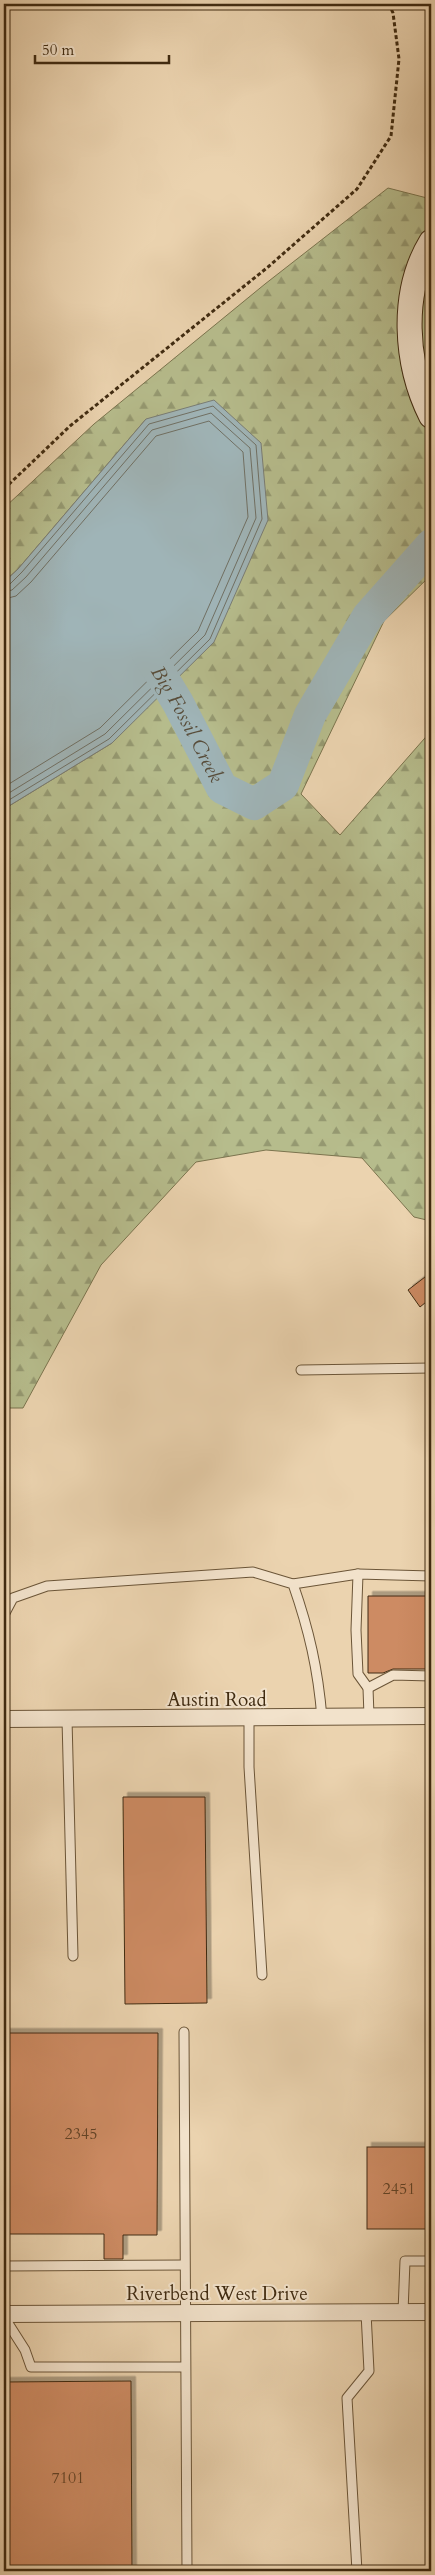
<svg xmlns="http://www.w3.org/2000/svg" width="435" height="2575" viewBox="0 0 435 2575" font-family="Cardo,serif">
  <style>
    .forest { fill: url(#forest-firs); stroke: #7b744e }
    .water { fill: #9fb4b7; stroke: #797d75 }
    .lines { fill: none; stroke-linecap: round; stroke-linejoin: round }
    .shore { stroke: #707064; stroke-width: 1 }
    .river { stroke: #9fb4b7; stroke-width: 32 }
    .building { fill: #cd8b64; stroke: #402b11; filter: url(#shadow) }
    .lane-casing { stroke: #6b5538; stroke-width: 11 }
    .street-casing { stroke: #6b5538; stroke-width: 18 }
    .secondary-casing { stroke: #402b11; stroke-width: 26 }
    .path { stroke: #402b11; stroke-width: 3; stroke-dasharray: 4 2.5; stroke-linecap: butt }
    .lane { stroke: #f2e2cb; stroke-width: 9 }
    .street { stroke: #f2e2cb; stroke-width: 16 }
    .secondary { stroke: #f2e2cb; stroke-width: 24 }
    .labels { text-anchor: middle; stroke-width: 4; stroke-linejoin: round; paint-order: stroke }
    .number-label { font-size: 16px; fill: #634326 }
    .street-label { font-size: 19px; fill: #402b11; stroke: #f2e2cb }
    .water-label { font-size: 20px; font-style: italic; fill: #584d3a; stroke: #f2e2cb }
  </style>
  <defs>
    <pattern id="forest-firs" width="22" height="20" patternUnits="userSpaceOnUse" patternTransform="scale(1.25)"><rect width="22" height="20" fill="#b6bc8c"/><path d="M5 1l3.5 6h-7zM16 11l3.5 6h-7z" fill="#959971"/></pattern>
    <filter id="shadow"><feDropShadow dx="4.5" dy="-4.5" stdDeviation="0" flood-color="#0004"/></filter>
  </defs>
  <rect width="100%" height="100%" fill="#ebd3af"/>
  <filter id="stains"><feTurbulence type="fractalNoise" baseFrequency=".004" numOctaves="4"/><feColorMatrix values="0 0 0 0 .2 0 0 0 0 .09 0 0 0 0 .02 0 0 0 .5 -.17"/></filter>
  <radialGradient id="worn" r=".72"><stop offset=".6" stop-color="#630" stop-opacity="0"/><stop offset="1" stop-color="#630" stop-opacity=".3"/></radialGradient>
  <polygon class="forest" points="388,188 431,199 431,575 384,621 301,794 340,835 431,731 431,1221 414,1217 362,1158 266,1150 196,1162 101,1265 23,1408 4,1408 4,809 112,743 146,419 18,569 4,582 4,508 94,424 265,284"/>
  <polygon class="water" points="214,400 261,443 268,520 214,642 112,743 4,809 4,582 18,569 146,419"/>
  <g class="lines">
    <g class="shore">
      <polyline points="4,586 9,585 22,572 149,424 213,406 256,445 262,519 210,639 109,739 4,803"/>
      <polyline points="4,592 12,590 26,577 152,430 211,413 250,448 256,518 205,635 105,734 4,796"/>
      <polyline points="4,599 16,596 31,582 156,436 209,421 243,452 248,517 198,631 100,728 4,787"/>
    </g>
    <path class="river" id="s1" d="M 146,650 L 178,703 L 222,788 L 254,804 L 283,785 L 310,715 L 368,616 L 431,545"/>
  </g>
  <g class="building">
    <polygon points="425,1277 431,1285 431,1298 420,1307 408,1290"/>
    <polygon points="368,1596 431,1596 431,1669 393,1669 383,1673 368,1673"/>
    <polygon points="123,1797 205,1797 207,2003 125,2004"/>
    <polygon points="4,2033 158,2033 157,2235 123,2235 123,2259 104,2259 104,2234 4,2234"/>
    <rect x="367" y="2147" width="64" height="82"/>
    <polygon points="131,2381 132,2571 4,2571 4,2382"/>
  </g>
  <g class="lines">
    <g class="lane-casing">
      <g id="lane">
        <polyline points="301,1370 431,1368"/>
        <polyline points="358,1574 356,1630 358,1674 368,1688 369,1716"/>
        <polyline points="293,1584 358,1574 431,1576"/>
        <path d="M 4,1615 L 13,1598 L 47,1586 L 253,1572 L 293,1584 C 309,1630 318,1669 322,1718"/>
        <polyline points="368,1688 393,1675 431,1676"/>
        <polyline points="67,1719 73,1956"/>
        <polyline points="249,1719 249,1767 262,1975"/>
        <polyline points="184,2032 187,2571"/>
        <polyline points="4,2266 184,2265"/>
        <polyline points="403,2312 405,2261 431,2261"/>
        <polyline points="4,2317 25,2350 31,2367 185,2367"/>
        <polyline points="357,2571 347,2398 369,2371 366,2313"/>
      </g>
    </g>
    <g class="street-casing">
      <g id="street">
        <polyline points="4,1719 431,1716"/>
        <polyline points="4,2314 431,2312"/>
      </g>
    </g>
    <g class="secondary-casing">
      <path id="secondary" d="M 431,242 C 400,293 405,364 431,416"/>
    </g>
    <polyline class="path" points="4,489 70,426 268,267 357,189 391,136 399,59 393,13 389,4"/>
    <use href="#lane" class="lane"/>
    <use href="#street" class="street"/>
    <use href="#secondary" class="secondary"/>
  </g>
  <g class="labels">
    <g class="number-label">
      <text x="81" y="2139">2345</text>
      <text x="399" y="2194">2451</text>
      <text x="68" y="2483">7101</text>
    </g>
    <g class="street-label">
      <text x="217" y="1706">Austin Road</text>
      <text x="217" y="2300">Riverbend West Drive</text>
    </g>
    <g class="water-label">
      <text dy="7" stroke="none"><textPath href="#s1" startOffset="85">Big Fossil Creek</textPath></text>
    </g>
  </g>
  <rect width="435" height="2575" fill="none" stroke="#ebd3af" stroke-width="20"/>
  <rect x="5" y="5" width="425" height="2565" fill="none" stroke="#402b11" stroke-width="2.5"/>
  <rect x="10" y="10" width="415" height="2555" fill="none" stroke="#402b11"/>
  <path d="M35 55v8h134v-8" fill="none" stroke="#402b11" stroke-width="2.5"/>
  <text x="42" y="55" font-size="15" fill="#402b11" stroke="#f2e2cb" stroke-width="4" paint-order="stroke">50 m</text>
  <rect width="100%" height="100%" filter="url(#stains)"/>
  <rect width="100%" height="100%" fill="url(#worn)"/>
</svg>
